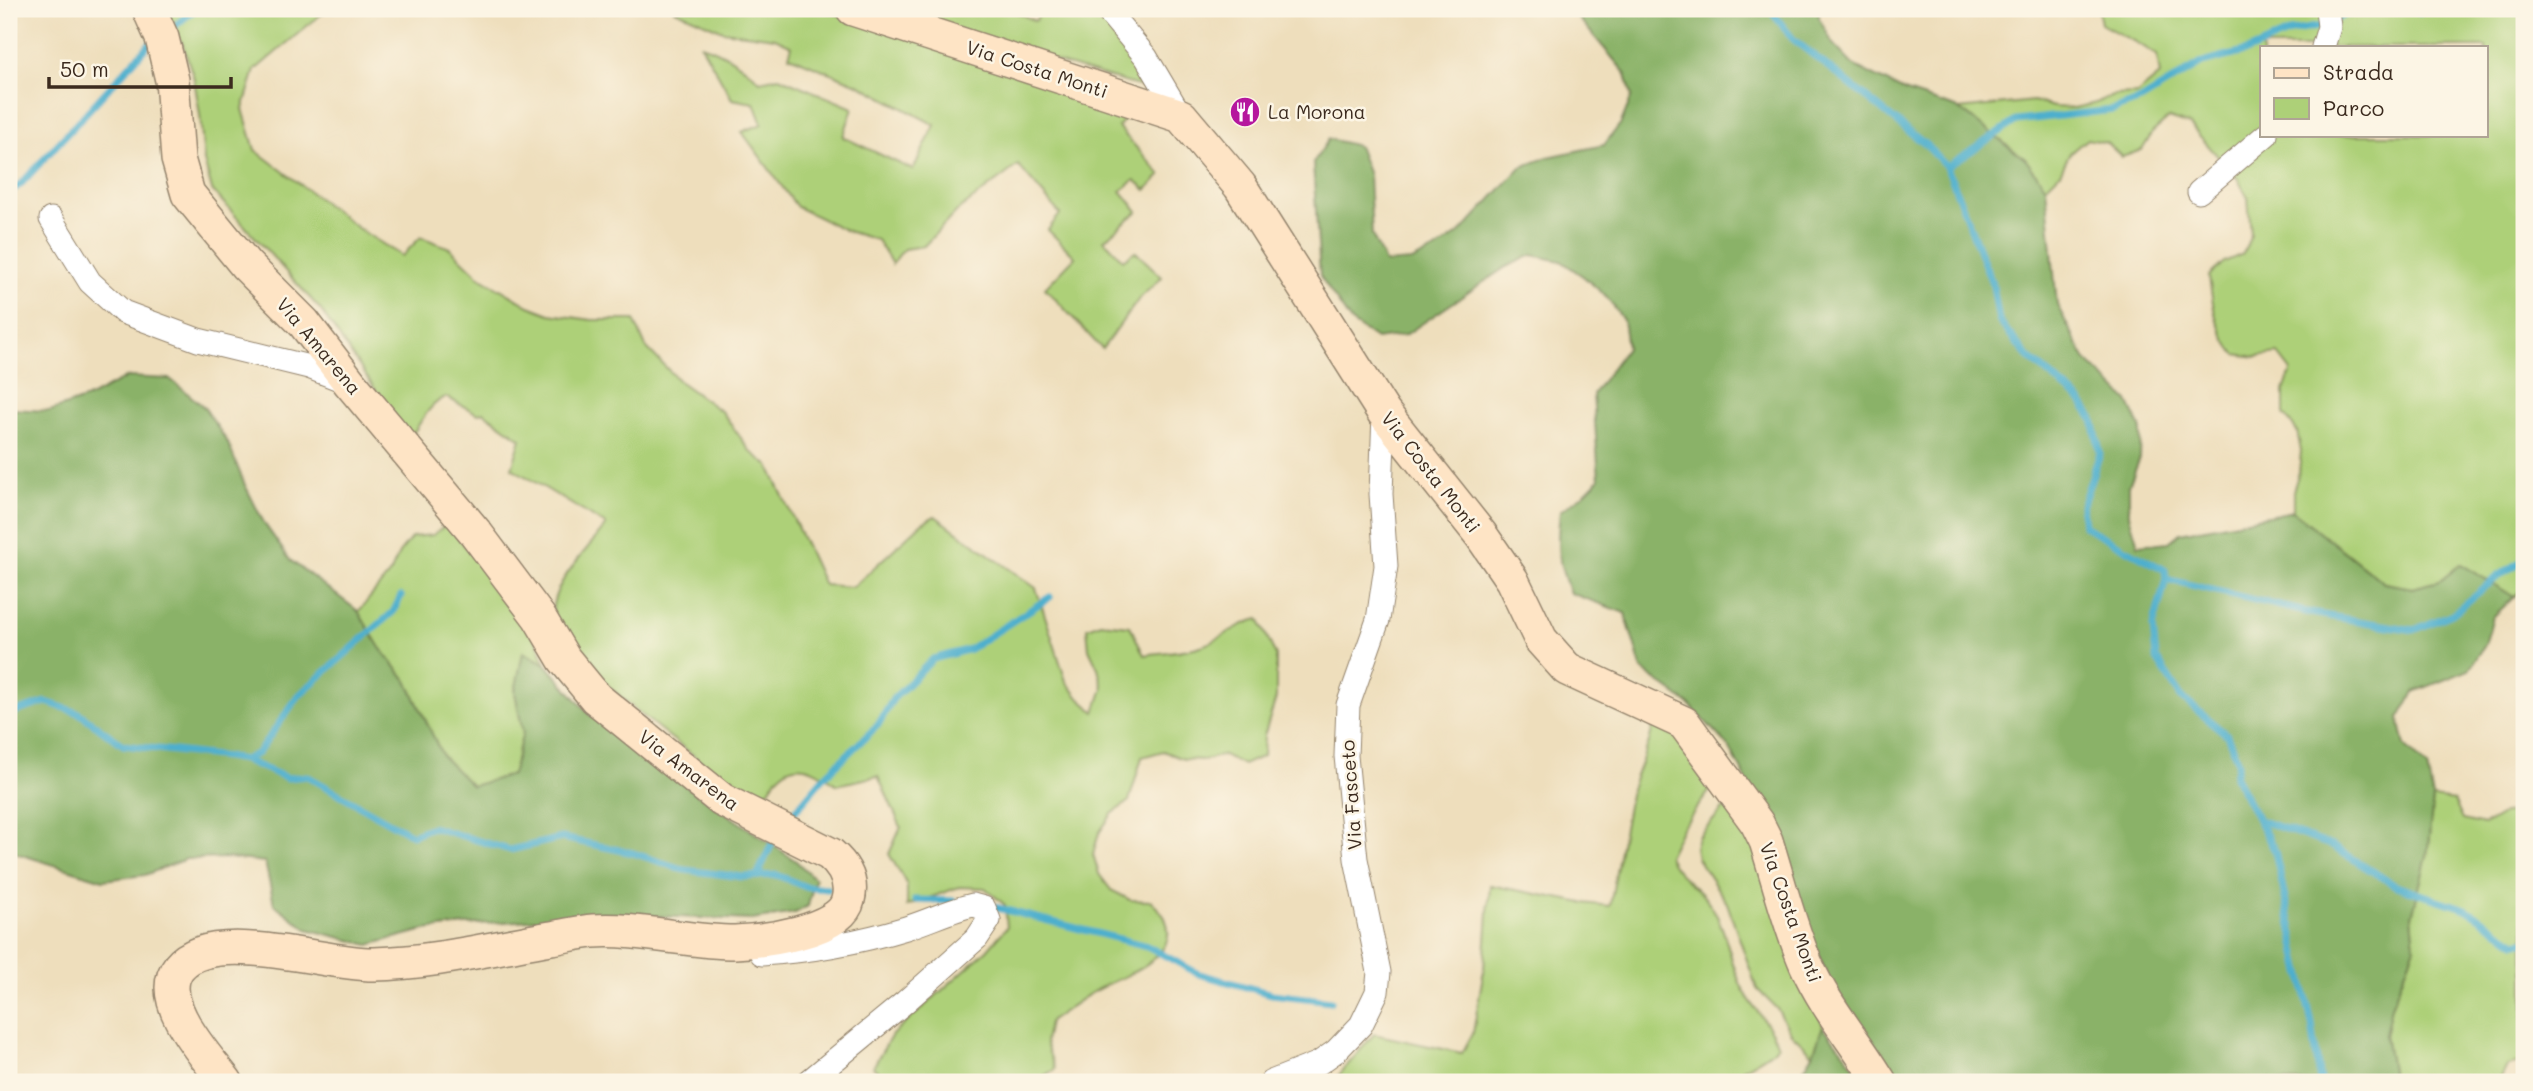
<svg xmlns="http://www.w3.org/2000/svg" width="2533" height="1091" viewBox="0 0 2533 1091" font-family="Mali,sans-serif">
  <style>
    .green { fill: #add078; stroke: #747d4b; stroke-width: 2; fill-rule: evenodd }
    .forest { fill: #8ab268; stroke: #626e43; stroke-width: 2 }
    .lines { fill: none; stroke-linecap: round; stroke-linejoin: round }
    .stream { stroke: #4eafcd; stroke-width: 7 }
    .street-casing { stroke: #94846d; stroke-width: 25 }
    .secondary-casing { stroke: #94846d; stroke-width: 36 }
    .street { stroke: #fff; stroke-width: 23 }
    .secondary { stroke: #fee4c5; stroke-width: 33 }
    .labels { text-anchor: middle; stroke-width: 5; stroke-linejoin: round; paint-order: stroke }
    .street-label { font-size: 19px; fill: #3b2a1e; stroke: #fcf5e5 }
    .poi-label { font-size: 19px; fill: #3b2a1e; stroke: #fcf5e5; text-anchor: start }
  </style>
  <rect width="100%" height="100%" fill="#fcf5e5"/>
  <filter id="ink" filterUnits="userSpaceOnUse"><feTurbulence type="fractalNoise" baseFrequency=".0143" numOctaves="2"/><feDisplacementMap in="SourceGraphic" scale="14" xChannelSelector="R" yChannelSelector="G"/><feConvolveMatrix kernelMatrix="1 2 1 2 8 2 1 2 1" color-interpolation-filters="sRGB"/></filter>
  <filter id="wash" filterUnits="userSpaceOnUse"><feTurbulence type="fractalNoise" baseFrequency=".00686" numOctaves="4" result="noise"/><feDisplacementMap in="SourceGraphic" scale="28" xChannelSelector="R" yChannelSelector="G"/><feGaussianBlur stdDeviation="1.57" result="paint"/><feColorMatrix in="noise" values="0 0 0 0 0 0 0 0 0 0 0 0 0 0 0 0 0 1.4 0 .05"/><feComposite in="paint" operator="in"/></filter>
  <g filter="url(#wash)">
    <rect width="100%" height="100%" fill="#eedebc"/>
    <g class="green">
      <path d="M 165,9 L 332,9 L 320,15 L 255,70 L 243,109 L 255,150 L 359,229 L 402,256 L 421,237 L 450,248 L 480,277 L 529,306 L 550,314 L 592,320 L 634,320 L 646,347 L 680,382 L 722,412 L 751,452 L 769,466 L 824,585 L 853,587 L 922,523 L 935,516 L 1036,588 L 1066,681 L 1080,699 L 1095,712 L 1103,688 L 1098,668 L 1089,649 L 1087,628 L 1101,623 L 1130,626 L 1144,655 C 1164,651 1184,653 1204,645 C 1225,637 1236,624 1259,619 L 1276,656 L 1276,698 L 1264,736 L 1263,756 L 1243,765 L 1224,755 L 1204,760 L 1183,759 L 1163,751 L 1142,757 L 1129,801 L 1112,814 L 1099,833 L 1093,854 L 1099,874 L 1111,890 L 1130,900 L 1151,901 C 1155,906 1162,912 1165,918 C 1182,956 1129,974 1104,986 C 1085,995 1067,1010 1049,1022 L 1045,1042 L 1055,1069 L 1034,1082 L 937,1082 L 929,1072 L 917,1082 L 889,1082 L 873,1067 L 892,1035 L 987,950 L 1007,927 L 1005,905 L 985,888 L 959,887 L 907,906 L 907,885 L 889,854 L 901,827 L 878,776 L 837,785 C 823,774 800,757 782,773 C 776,777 772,786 768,791 C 758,790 746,790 736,786 C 721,781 705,765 693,755 C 661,730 547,647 553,605 C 557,578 590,547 606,525 L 512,468 L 521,439 L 483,412 L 478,414 L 446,397 C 431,402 421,422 412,435 L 402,428 L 320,309 L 212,190 L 204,161 L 200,115 L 194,79 L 183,45 Z"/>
      <path d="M 673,9 L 821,9 L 1131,112 L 1118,127 L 1161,175 L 1146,190 L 1135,180 L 1121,191 L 1138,211 L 1104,240 L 1123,260 L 1135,251 L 1162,277 L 1139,299 L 1102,349 L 1045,288 L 1075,257 L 1048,230 L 1060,214 L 1018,165 L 956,212 L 924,246 L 904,249 L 892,264 L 877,240 L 847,231 L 797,207 L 742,132 L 762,124 L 754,103 L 732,99 L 701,45 C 724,52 742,64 760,81 L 779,77 L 853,108 L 843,137 L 913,170 L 935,125 L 860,85 L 789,56 L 792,46 L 775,38 L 723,31 Z"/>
      <polygon points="880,9 1010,9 1035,21 1043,9 1093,9 1131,51 1158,92"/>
      <path d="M 2098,9 L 2524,9 L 2524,587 L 2514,597 L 2461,564 L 2440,581 L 2412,588 L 2384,583 L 2293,511 L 2293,491 L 2299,472 L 2301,451 L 2297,431 L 2284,414 L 2284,391 L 2291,371 L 2278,354 L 2256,357 L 2235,354 C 2215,327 2213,308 2209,276 L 2224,262 L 2243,254 L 2251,235 L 2248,198 L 2238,179 L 2190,125 L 2169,118 L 2153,132 L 2142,150 L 2122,157 L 2107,143 L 2087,139 L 2070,153 L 2060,173 L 2046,187 L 2025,159 L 1959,109 L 2033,101 L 2054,107 L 2074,108 L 2096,103 L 2115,95 L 2137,94 L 2160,75 L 2157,55 C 2139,43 2120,35 2101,24 ZM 2262,47 L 2486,47 L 2486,135 L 2262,135 Z"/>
      <polygon points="448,523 481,568 529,622 546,664 524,653 515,692 523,733 512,775 472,786 443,757 407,681 380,648 358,612 391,572 399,553 412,537 433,535"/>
      <path d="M 1655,718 L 1683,732 L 1714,785 L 1682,828 L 1668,856 C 1676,876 1698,886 1710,904 C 1727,929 1729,959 1741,985 C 1751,1007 1770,1023 1778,1045 C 1765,1061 1742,1064 1730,1082 L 1333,1082 L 1374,1034 L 1462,1053 L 1473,1033 L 1484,969 L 1490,885 L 1583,903 L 1610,906 L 1631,789 L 1649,742 Z"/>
      <polygon points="2433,798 2454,801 2463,820 2484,825 2504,813 2524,812 2524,1062 2507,1066 2499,1082 2393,1082 2385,1035 2391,1006 2415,947 2412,916 2427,856"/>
      <polygon points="1730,801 1752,829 1823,1026 1813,1054 1790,1032 1778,1010 1757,989 1727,903 1697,858 1695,847 1698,837"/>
    </g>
    <g class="forest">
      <path d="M 1571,9 L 1819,9 L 1819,18 L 1833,44 L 1853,65 L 1904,91 L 1959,109 L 2025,159 L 2046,187 L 2057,305 L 2085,359 L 2128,401 L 2141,429 L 2140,458 L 2129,485 L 2129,515 L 2138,545 L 2169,542 L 2180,533 L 2293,511 L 2384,583 L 2412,588 L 2440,581 L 2461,564 L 2514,597 L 2493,617 L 2485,645 L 2469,670 L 2414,692 L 2399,719 L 2405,746 L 2427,767 L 2433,798 L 2427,856 L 2412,916 L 2415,947 L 2391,1006 L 2385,1035 L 2393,1082 L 1893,1082 L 1838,1006 L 1768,820 L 1729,747 L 1689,704 L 1642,670 L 1625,613 L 1570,593 C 1557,561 1556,546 1560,511 L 1583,495 L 1599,479 L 1593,394 L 1627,347 L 1623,320 L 1607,297 L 1584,277 L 1561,261 L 1532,255 L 1506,267 L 1405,335 L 1376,339 L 1351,322 L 1320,276 L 1313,163 L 1329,139 L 1358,146 L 1369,175 L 1372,235 L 1385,263 L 1412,261 L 1438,248 L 1462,231 L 1521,167 L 1548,157 L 1604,145 L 1621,123 L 1632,96 L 1626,74 Z"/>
      <polygon points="127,377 170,379 204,407 228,443 244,483 264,523 290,560 358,611 380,648 407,681 443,757 472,786 512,775 523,733 515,692 523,652 546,664 589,714 687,787 796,861 815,879 808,906 795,913 752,920 603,914 466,925 424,930 369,945 307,929 274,904 265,862 228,858 186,859 145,875 103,880 9,851 9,409 50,411 90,397"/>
      <polygon points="1823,1026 1867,1082 1796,1082 1813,1054"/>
    </g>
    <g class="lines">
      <g class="stream">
        <polyline points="1772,9 1775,16 1793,39 1926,145 1947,167 1993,286 1999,321 2027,356 2080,400 2093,419 2100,453 2082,506 2084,526 2165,570 2166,579 2153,627 2156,658 2181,697 2227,735 2238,762 2235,777 2275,851 2312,1024 2320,1082"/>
        <polyline points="2413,9 2419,12 2423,9"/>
        <polyline points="169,31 195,9"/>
        <polyline points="1947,167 2016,121 2113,110 2141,100 2202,63 2248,51 2293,31 2322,26 2357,9"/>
        <polyline points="9,192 21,184 153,40"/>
        <polyline points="2166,579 2310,613 2414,630 2452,614 2501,574 2524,560"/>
        <polyline points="9,714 46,702 79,713 123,745 226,757 244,760 287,778 307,776 412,835 432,827 510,850 562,838 633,853 685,870 743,877 777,875 806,887 828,889"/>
        <polyline points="244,760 258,753 299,695 393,612 401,596"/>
        <polyline points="2259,820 2330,845 2396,886 2466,909 2516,942 2524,942"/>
        <polyline points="785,823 824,777 878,725 893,699 933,659 970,649 1050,597"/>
        <polyline points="757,876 776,835"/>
        <polyline points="915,900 954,901"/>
        <polyline points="990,906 1147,946 1199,974 1272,994 1331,1001"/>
      </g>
    </g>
  </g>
  <g filter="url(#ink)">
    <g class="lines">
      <g class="street-casing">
        <g id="street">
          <polyline points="1106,9 1146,57 1181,116"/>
          <polyline points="2323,47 2329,27 2327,9"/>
          <polyline points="2199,192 2266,135"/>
          <polyline points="51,219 90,282 123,312 198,340 309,367 347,382"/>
          <path d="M 762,954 C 810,951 860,942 906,928 C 929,921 950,910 973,905 L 984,908 L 989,920 L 977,938 L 905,1002 L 808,1082"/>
          <polyline points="1271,1082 1319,1063 1336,1051 1361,1025 1377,992 1379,972 1356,859 1346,756 1348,705 1378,620 1386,566 1381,494 1384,413"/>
        </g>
      </g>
      <g class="secondary-casing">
        <g id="secondary">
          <path d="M 149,9 L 162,38 L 172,80 L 178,159 L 188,194 L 246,265 L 304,323 L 350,383 L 475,532 L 539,617 L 564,659 L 596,698 L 722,800 L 830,854 C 844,866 853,881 848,900 C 841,932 762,941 735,942 C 688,942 640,928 593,931 C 579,932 565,936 551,938 C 492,948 434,963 374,964 C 326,965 212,926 179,967 C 153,1000 207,1057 226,1082"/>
          <path d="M 853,9 L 1181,116 L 1240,186 L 1384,413 L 1481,535 L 1512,580 L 1541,640 L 1567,669 L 1684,723 L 1757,823 L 1766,841 C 1779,882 1789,925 1806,964 C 1825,1007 1856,1042 1880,1082"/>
        </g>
      </g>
      <use href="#street" class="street"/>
      <use href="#secondary" class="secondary"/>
    </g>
  </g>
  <defs>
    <g id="restaurant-disc" transform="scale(1.575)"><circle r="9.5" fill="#b5179e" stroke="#fcf5e5"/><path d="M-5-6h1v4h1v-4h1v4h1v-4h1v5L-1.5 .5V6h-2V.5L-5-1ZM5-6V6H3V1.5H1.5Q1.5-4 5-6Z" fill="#fff"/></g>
  </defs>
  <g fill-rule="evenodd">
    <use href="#restaurant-disc" x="1245" y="112"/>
  </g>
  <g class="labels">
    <g class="street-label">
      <text transform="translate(1037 69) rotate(18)" y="7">Via Costa Monti</text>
      <text transform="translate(319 346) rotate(50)" y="7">Via Amarena</text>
      <text transform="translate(1431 472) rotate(52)" y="7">Via Costa Monti</text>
      <text transform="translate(689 770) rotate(37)" y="7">Via Amarena</text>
      <text transform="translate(1351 795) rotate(-94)" y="7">Via Fasceto</text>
      <text transform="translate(1791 912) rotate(70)" y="7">Via Costa Monti</text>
    </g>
    <g class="poi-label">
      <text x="1268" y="119">La Morona</text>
    </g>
  </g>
  <rect width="2533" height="1091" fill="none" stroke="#fcf5e5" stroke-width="35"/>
  <rect x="2260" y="46" width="228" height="91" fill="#fcf5e5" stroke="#afa495" stroke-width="2"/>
  <rect x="2274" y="68" width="35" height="10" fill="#fee4c5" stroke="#afa495" stroke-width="2"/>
  <text x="2323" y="80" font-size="21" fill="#3b2a1e">Strada</text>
  <rect x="2274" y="98" width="35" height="21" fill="#add078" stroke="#afa495" stroke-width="2"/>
  <text x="2323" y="116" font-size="21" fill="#3b2a1e">Parco</text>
  <path d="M49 77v10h182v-10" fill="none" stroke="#3b2a1e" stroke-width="3.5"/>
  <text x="60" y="77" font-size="21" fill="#3b2a1e" stroke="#fcf5e5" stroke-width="5" paint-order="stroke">50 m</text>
</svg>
